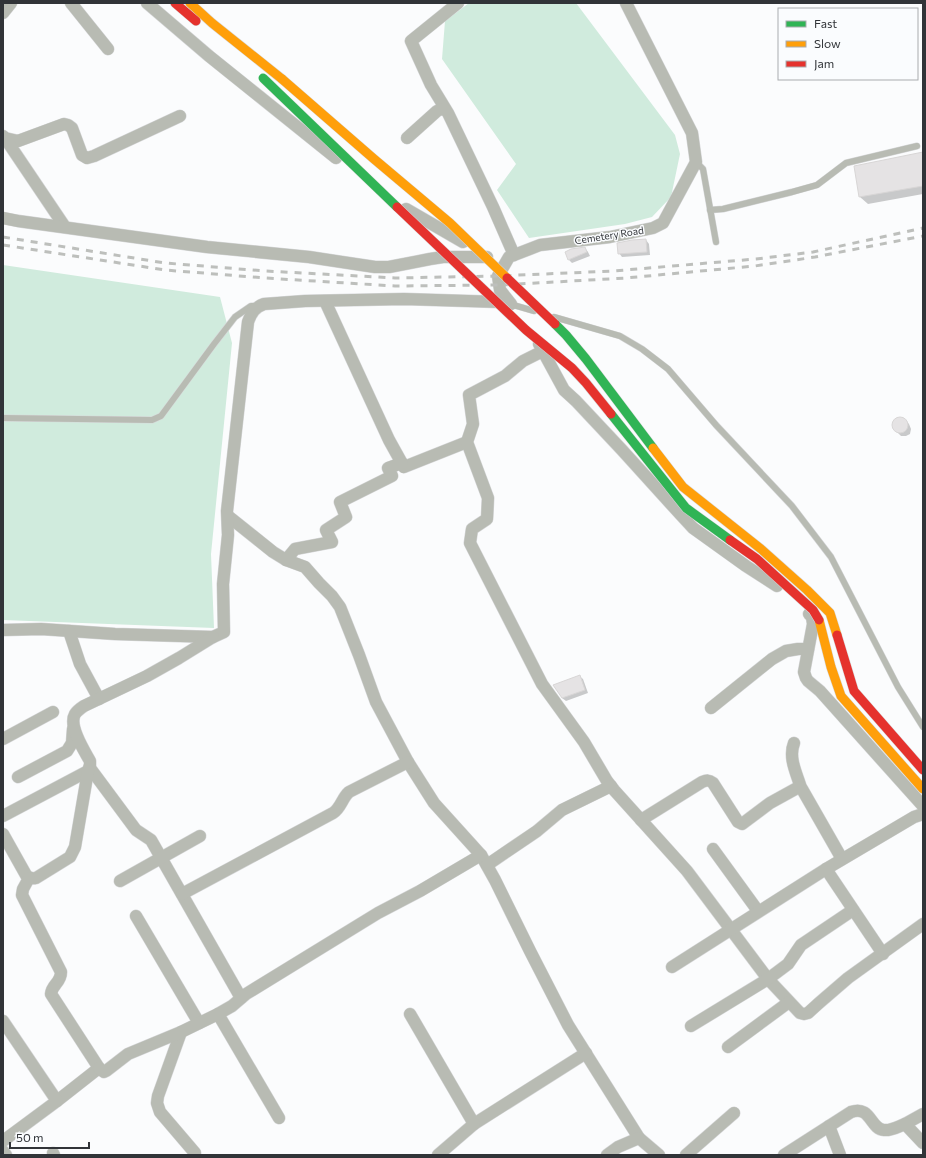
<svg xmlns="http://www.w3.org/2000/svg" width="926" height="1158" viewBox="0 0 926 1158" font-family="Commissioner,sans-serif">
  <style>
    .green { fill: #d0ebdd }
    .shadow { fill: #0003 }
    .building { fill: #e5e3e4; stroke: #d8d6d6 }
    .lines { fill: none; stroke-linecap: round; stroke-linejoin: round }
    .lane-casing { stroke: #d7d8da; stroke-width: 7 }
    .street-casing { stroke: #d7d8da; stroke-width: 13 }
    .fast-casing { stroke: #d7d8da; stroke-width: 10 }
    .slow-casing { stroke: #d7d8da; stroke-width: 10 }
    .jam-casing { stroke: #d7d8da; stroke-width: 10 }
    .lane { stroke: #b8bbb3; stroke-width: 6 }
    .street { stroke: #b8bbb3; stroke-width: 12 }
    .fast { stroke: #30b455; stroke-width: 9 }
    .slow { stroke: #ff9f0a; stroke-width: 9 }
    .jam { stroke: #e5322d; stroke-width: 9 }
    .rail { stroke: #bdbfbc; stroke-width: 3; stroke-dasharray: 7 7; stroke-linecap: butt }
    .fast-bridge-casing { stroke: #d7d8da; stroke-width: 10; stroke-linecap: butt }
    .slow-bridge-casing { stroke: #d7d8da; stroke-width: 10; stroke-linecap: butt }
    .jam-bridge-casing { stroke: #d7d8da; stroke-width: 10; stroke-linecap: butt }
    .fast-bridge { stroke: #30b455; stroke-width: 9 }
    .slow-bridge { stroke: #ff9f0a; stroke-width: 9 }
    .jam-bridge { stroke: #e5322d; stroke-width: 9 }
    .labels { text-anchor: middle; stroke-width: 3; stroke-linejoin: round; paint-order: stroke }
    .street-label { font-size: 10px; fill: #313438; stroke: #fafcfe }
  </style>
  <rect width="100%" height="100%" fill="#fbfcfd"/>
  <g class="green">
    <polygon points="469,3 576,3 675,135 680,154 671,197 652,217 625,224 529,238 497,190 516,164 442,59 445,21"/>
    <polygon points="3,265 220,297 232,343 211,554 214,628 3,620"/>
  </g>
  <g class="shadow">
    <polygon points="923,153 923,194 868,204 860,197 855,167"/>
    <polygon points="646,240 649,244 650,255 622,257 619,253"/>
    <polygon points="585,248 588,252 590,256 572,263 569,260"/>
    <polygon points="898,418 903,419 905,420 909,424 911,429 910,434 906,436 901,436 894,429 893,422"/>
    <polygon points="579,676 583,679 588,693 566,701 562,698"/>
  </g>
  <g class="building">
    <polygon points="923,152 923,186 859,197 854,166"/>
    <polygon points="646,239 647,252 618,254 617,243 632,240"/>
    <polygon points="585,247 587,252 568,260 565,252 571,249"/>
    <circle cx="900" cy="425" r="8"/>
    <polygon points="580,675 585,690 562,698 553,685"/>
  </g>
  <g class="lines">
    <g class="lane-casing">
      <g id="lane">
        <polyline points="696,162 703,169 716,242"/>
        <polyline points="710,210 723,209 792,192 817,185 846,163 917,146"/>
        <polyline points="510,304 534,311"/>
        <polyline points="554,317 620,336 642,349 668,369 716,425 792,506 831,557 898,687 923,727"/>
        <polyline points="3,418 152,420 161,416 214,344 235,317 251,306 255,306"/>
      </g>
    </g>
    <g class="street-casing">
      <g id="street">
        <polyline points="71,3 108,49"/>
        <polyline points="147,3 209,56 336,158"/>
        <polyline points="458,3 411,41 431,85 448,113 493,207 514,255"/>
        <polyline points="3,13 11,3"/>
        <polyline points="3,136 5,138 18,141 64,124 68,125 72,128 82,155 87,158 94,156 180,116"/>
        <polyline points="407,138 437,111 441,109 445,110"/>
        <polyline points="3,140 5,138 65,227"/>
        <polyline points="406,209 463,242"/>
        <polyline points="3,218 18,221 207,247 309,257 375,267 389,267 430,259 443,257 487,257"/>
        <polyline points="325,301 389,440 404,467 467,442"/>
        <polyline points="511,304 500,290 498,276 509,257 540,245 610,237 653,228 663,223 696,162 692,133 626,3"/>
        <polyline points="539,344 564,390 576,401 622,450 680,514 693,528 700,533 746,566 777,586"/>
        <polyline points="543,351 523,361 505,376 469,395 473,424 467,442 488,498 487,519 472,529 470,543 542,684 584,742 607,781 614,790 687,871 768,979 800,1013 804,1014 808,1013 819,1003 848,978 923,924"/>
        <polyline points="228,516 273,552 286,560 305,567 319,583 332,596 340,607 359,655 376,702 408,762 434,803 481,855 495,880 530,951 568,1025 639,1138"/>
        <polyline points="286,560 295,549 332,542 326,530 346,517 340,502 392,476 388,468 402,463"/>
        <polyline points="809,614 812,617 813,624 804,672 806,678 808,681 820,691 923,806"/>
        <path d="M 3,630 L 41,629 L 115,634 L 213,637 L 224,632 L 223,584 L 228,535 L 227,511 L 248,322 C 251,313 255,307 264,304 L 305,301 L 404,299 L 500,302"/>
        <polyline points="69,631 80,664 99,699"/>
        <polyline points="711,708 772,659 786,651 798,649 808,649"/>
        <polyline points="3,739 53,712"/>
        <path d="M 794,743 C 788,758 797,774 801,788"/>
        <polyline points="90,768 136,830 151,840 241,998"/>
        <polyline points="18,777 67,751 72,743 73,729"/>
        <path d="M 3,816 L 88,771 L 90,765 L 90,761 C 84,750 68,726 75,714 C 77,711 81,708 84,706 L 147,676 L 179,658 L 213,637"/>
        <path d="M 641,820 L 702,782 C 707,780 709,780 713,783 L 738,822 L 742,824 L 770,803 L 799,787 L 802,789 L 842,859"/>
        <path d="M 3,834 L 26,875 C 29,878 32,879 36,878 L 70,857 L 75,847 L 88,771"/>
        <polyline points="713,849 758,911"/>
        <polyline points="487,865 537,831 562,810 611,786"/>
        <polyline points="826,869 883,954"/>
        <path d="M 29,878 L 23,889 L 22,895 L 61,972 C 61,983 52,984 51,994 L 99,1068 L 57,1101"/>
        <polyline points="120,881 200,836"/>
        <path d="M 182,894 L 333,813 C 341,808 342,798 349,792 L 408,762"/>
        <polyline points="136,916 199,1023"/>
        <polyline points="672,967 826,869 914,817 923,814"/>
        <polyline points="218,1014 279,1118"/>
        <polyline points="410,1014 474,1124 586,1053"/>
        <polyline points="3,1021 57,1101 3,1141"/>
        <polyline points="691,1026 768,979 788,964 801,945 853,910"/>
        <polyline points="181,1032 158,1096 157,1103 160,1112 195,1153"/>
        <polyline points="728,1047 789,1002"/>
        <polyline points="99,1068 104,1072 106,1071 128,1054 181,1032 218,1014 232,1006 246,994 378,913 420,891 481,855"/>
        <polyline points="905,1124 923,1114"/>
        <polyline points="829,1126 840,1155"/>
        <polyline points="3,1151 6,1155"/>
        <polyline points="53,1153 54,1155"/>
        <polyline points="438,1155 474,1124"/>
        <polyline points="607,1155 618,1147 639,1138 659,1155"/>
        <polyline points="686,1155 734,1113"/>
        <path d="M 784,1155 L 851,1112 C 871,1105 870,1129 884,1130 C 891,1131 899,1126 905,1124 L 923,1143"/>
      </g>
    </g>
    <g class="fast-casing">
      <polyline id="fast" points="555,324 566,335 586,359 653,448"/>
    </g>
    <g class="slow-casing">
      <g id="slow">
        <polyline points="190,3 212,23 282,79"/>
        <polyline points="653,448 683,487 761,549 807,590 830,613 837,635"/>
        <polyline points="819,620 831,667 841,696 923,789"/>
      </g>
    </g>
    <g class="jam-casing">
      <g id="jam">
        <polyline points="175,3 196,21"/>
        <polyline points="837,635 854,691 923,770"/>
      </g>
    </g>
    <use href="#lane" class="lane"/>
    <use href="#street" class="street"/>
    <use href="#fast" class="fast"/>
    <use href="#slow" class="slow"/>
    <use href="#jam" class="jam"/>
    <g class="rail">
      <polyline points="3,237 165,263 265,271 395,278 498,276 613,271 756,259 813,252 923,228"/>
      <polyline points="3,245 165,270 265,278 395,286 500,285 626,278 755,266 815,257 923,236"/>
    </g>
    <g class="fast-bridge-casing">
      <g id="fast-bridge">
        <polyline points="263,78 397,207"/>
        <polyline points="611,414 686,508 730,540"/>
      </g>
    </g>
    <g class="slow-bridge-casing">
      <polyline id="slow-bridge" points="282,79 374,159 450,223 507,278"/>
    </g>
    <g class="jam-bridge-casing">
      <g id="jam-bridge">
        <polyline points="397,207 526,330 572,368 586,383 611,414"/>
        <polyline points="507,278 555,324"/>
        <polyline points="730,540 757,559 813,610 819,620"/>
      </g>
    </g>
    <use href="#fast-bridge" class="fast-bridge"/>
    <use href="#slow-bridge" class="slow-bridge"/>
    <use href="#jam-bridge" class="jam-bridge"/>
  </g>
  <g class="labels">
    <g class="street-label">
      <text transform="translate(609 235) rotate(-9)" y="4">Cemetery Road</text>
    </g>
  </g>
  <rect width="926" height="1158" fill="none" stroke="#313438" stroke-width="8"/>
  <rect x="778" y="8" width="140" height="72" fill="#fafcfe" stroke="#aaacaf"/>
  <rect x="786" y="21" width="20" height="6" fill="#30b455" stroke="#aaacaf"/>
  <text x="814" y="28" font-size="12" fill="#313438">Fast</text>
  <rect x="786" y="41" width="20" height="6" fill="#ff9f0a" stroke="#aaacaf"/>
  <text x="814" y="48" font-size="12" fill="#313438">Slow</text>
  <rect x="786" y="61" width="20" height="6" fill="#e5322d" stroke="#aaacaf"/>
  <text x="814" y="68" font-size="12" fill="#313438">Jam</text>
  <path d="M10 1142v6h79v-6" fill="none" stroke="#313438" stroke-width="2"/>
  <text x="16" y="1142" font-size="12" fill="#313438" stroke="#fafcfe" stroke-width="3" paint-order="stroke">50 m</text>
</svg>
